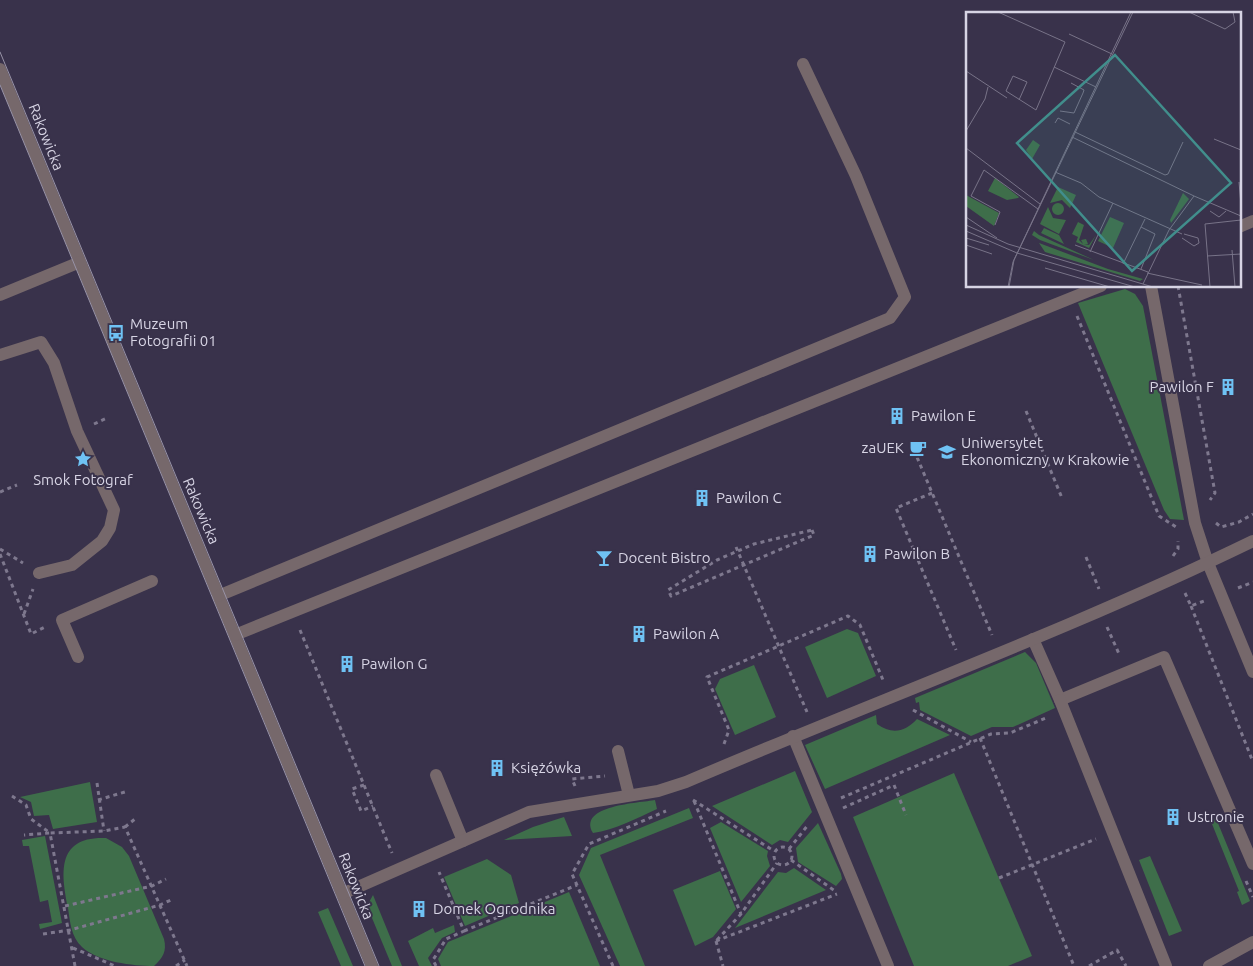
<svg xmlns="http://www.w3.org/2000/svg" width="1253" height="966" viewBox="0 0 1253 966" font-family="Ubuntu,sans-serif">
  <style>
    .green { fill: #3e6e4a }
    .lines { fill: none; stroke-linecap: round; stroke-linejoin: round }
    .path { stroke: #7e788e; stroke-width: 3; stroke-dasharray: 4 4; stroke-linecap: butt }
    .minor { stroke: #76686b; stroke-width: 12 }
    .tram { stroke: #9893a7; stroke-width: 1 }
    .labels { text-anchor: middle; stroke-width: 4; stroke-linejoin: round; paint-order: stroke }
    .street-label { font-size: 15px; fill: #d7d4e4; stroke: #39324b }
    .poi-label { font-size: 15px; fill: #d7d4e4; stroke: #39324b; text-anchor: start }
    .inset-road { fill: none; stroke: #787388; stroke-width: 1 }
    .view { fill: #418e8c; fill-opacity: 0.15; stroke: #418e8c; stroke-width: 2.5 }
    .inset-edge { fill: none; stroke: #d7d4e4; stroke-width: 2.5 }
  </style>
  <rect width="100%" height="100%" fill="#39324b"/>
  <g class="green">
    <polygon points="1125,289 1135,294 1143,306 1184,520 1170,519 1164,510 1078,303"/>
    <polygon points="847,629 858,633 876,676 827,698 805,647"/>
    <polygon points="1025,652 1036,663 1055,708 1013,727 992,727 971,736 920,710 919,702 916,703 915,698"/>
    <polygon points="754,665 776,717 735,735 715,689 720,679"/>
    <path d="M 876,715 L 877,724 C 892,735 905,732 917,719 L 950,735 L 825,789 L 805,745 Z"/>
    <polygon points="795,771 812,812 788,842 780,840 772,845 712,806"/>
    <polygon points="954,773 1032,956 1008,966 914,966 853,817"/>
    <polygon points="90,782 97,822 53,829 49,815 34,816 31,802 20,797"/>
    <path d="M 655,800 L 657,809 C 637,818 615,830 593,833 C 577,805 640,803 655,800 Z"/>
    <polygon points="689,808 693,818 600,855 645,966 620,966 579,875 591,848"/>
    <polygon points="1215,816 1250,901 1242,905 1237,892 1239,891 1210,819"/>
    <polygon points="564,817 572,836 504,840 533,827"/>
    <polygon points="721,822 768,851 767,856 770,866 741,902 710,828"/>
    <polygon points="818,823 841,874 842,879 836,886 798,862 796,848"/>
    <polygon points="45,836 62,923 40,929 39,924 52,922 48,900 40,902 29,846 23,846 22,840"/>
    <path d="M 106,838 L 122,847 L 129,856 L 164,939 C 167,951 163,958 154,966 C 133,966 98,962 82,947 C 71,937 70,921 68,908 C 61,873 56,836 106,838 Z"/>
    <polygon points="1150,856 1182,931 1169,936 1139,860"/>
    <polygon points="487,859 511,875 519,903 465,926 444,877"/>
    <polygon points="794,868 826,890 735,928 778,872 786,873"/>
    <polygon points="720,871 736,909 713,937 695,946 673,890"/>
    <polygon points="569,892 600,966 441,966 438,959 448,942"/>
    <polygon points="373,895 402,966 392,966 367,906"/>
    <polygon points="328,908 353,966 341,966 318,912"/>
    <polygon points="454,925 455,932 442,938 428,958 432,966 419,966 408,941 433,928 435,933"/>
  </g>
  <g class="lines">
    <g class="path">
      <polyline points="1178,286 1215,493 1210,500"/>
      <polyline points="1077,316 1159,516 1176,527"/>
      <polyline points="1026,411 1062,498"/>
      <polyline points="94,424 107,418"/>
      <polyline points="914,450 992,635"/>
      <polyline points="0,492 17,485"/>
      <polyline points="932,493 896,508 956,650"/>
      <polyline points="1216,523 1221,527 1239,522 1253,514"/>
      <polygon points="812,530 814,535 671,596 668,590 717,560 754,544"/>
      <polyline points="736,547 807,712"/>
      <polyline points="0,549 23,563"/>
      <polyline points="0,554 31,634 45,627"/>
      <polyline points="1173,556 1178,549 1178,541"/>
      <polyline points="1086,557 1099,589"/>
      <polyline points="1238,588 1253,582"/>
      <polyline points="1185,593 1191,606 1204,601"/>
      <polyline points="1191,606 1253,762"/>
      <polyline points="24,614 33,589"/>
      <polyline points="1107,627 1120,656"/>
      <polyline points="300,630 392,853"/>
      <polyline points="913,710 971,742"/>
      <polyline points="980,738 1074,966"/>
      <polyline points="724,744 729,730 707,677 848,616 860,625 883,680"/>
      <polyline points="97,783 104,831"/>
      <polyline points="364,785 352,789 361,811 373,806"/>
      <polyline points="575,786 572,779 605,776"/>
      <polyline points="12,796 26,805 31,819 50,833 24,835"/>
      <polyline points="841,798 991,734 1010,733 1046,718"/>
      <polyline points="98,800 128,791"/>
      <polyline points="693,800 774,851"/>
      <polyline points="694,801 741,914"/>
      <polyline points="843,808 894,785 906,815"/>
      <polyline points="125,827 135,819"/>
      <circle cx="783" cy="856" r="9"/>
      <polyline points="789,849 808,825"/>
      <polyline points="791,860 835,891"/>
      <polyline points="999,878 1096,839"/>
      <polyline points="1246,881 1253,897"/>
      <polyline points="65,906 152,886 166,879"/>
      <polyline points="464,931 577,885"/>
      <polyline points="43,934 70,930 160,905 173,899"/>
      <polyline points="717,940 741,914 777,863"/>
      <polyline points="716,941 837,894"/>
      <polyline points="716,941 723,966"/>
      <polyline points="73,948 115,966"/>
      <polyline points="75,966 50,833 104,831 125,827 187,966"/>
      <polyline points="176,966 185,960"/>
      <polyline points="436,966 433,960 446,939 464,931 439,872"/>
      <polyline points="613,966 572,874 589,844 666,811"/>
      <polyline points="1089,966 1117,950 1126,966"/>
    </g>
    <g class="minor">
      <polyline points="0,69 372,966"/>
      <polyline points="1239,227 1253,221"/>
      <polyline points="1151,286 1195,523 1208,563 1253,672"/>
      <polyline points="0,295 80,262"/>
      <polyline points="0,355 41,342 54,363 77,431 114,510 110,528 102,541 72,565 39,573"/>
      <polyline points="218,596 890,318 905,297 856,176 803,64"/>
      <polyline points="235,635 1101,286"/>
      <polyline points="1033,639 1060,700 1164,657 1253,864"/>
      <polyline points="78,657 62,620 152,581"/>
      <polyline points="1060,700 1166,966"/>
      <polyline points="793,736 888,966"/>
      <polyline points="618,751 629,795"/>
      <polyline points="436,775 463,841"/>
      <path d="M 342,894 L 529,812 L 658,791 L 686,782 C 875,701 1068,631 1253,541"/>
      <polyline points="1209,966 1253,942"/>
    </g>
    <g class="tram">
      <polyline points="0,52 379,966"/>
      <polyline points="0,85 365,966"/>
    </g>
  </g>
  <defs>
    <g id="bus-bare" transform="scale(1.35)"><path d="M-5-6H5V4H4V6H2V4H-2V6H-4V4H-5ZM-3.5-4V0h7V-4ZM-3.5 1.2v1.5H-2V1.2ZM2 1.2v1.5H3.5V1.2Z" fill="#6fc2f4" stroke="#39324b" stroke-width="2.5" paint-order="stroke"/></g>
    <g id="building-bare" transform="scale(1.35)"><path d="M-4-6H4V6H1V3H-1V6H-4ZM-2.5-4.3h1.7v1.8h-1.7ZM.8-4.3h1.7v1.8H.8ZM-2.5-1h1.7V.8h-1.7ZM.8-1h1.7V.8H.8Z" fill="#6fc2f4" stroke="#39324b" stroke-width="2.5" paint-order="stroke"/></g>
    <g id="cafe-bare" transform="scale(1.35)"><path d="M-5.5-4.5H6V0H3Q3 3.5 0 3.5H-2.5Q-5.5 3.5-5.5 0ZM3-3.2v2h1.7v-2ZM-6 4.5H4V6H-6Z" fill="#6fc2f4" stroke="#39324b" stroke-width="2.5" paint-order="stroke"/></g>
    <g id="university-bare" transform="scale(1.35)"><path d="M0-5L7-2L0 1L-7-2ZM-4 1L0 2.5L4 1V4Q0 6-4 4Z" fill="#6fc2f4" stroke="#39324b" stroke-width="2.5" paint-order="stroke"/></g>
    <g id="sight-bare" transform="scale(1.35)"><path d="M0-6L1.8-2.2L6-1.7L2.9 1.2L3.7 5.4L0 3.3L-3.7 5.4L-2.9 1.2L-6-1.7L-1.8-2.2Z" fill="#6fc2f4" stroke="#39324b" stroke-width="2.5" paint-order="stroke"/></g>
    <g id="bar-bare" transform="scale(1.35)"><path d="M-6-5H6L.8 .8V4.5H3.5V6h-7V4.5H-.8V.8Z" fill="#6fc2f4" stroke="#39324b" stroke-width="2.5" paint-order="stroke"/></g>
  </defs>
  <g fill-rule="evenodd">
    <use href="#bus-bare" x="116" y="333"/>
    <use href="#building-bare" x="1228" y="387"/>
    <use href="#building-bare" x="897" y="416"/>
    <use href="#cafe-bare" x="918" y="448"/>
    <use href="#university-bare" x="947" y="452"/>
    <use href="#sight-bare" x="83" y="459"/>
    <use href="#building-bare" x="702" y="498"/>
    <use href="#building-bare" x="870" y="554"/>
    <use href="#bar-bare" x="604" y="558"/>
    <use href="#building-bare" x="639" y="634"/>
    <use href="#building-bare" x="347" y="664"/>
    <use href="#building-bare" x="497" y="768"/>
    <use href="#building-bare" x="1173" y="817"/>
    <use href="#building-bare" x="419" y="909"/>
  </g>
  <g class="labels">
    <g class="street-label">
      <text transform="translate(46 137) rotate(68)" y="5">Rakowicka</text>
      <text transform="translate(201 511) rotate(67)" y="5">Rakowicka</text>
      <text transform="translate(356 886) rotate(68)" y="5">Rakowicka</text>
    </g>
    <g class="poi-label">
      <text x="130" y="329">Muzeum<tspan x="130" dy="17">Fotografii 01</tspan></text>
      <text x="1214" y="392" text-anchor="end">Pawilon F</text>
      <text x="911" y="421">Pawilon E</text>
      <text x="961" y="448">Uniwersytet<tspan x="961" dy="17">Ekonomiczny w Krakowie</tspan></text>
      <text x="904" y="453" text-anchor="end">zaUEK</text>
      <text x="83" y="485" text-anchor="middle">Smok Fotograf</text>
      <text x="716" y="503">Pawilon C</text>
      <text x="884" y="559">Pawilon B</text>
      <text x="618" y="563">Docent Bistro</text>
      <text x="653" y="639">Pawilon A</text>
      <text x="361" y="669">Pawilon G</text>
      <text x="511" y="773">Księżówka</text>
      <text x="1187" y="822">Ustronie</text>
      <text x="433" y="914">Domek Ogrodnika</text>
    </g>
  </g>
  <g transform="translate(966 12)">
    <rect width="275" height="275" fill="#39324b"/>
    <path d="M 67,128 L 74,133 L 66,147 L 60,138 ZM 29,166 L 53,185 L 52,186 L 41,188 L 22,179 ZM 92,175 L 110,183 L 104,196 L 96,188 L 84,191 ZM 217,181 L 223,187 L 205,211 L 204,208 ZM 0,183 L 33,201 L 28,214 L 0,194 ZM86 197a6 6 0 1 1 12 0a6 6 0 1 1-12 0ZM 82,195 L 87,206 L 100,208 L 93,222 L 74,212 ZM 144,205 L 158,211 L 147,236 L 132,229 ZM 112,210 L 118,213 L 113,228 L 117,232 L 115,228 L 120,227 L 122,232 L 118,232 L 123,233 L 130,223 L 123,236 L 110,230 L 112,225 L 106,222 ZM 78,216 L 93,223 L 98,232 L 75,221 ZM 68,219 L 73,223 L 128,248 L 74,228 L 66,223 ZM 73,231 L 142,257 L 177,267 L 174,269 L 79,240 Z" fill="#3e6e4a"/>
    <path class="inset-road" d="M 32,0 L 99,30 L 70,98 L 40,79 L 47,64 L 61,70 L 53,88M 223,0 L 259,17 L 269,10 L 267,0M 103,22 L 146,42M 88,55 L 130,75M 0,59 L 41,86M 94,99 L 108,101 L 117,81 L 118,78 L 105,71M 89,111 L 92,106 L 104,112M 0,119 L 19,87 L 22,75M 109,120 L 199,163 L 202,162 L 217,130M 106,125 L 228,184 L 275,204M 248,127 L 275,138M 0,136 L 74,192M 89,160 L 115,171 L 133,185 L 216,222M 273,170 L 275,193M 244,199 L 253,205 L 260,199M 0,205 L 31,226M 0,213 L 42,232 L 187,275M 29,213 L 34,200 L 5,184 L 18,158 L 72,197M 0,219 L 51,241 L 169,275M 0,226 L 23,233M 216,226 L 228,234 L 233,231 L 232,226 L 218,222M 0,233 L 26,242M 109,233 L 182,260M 266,238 L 269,275M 124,240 L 147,191M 241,244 L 275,242M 157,252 L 175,215M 79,256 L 144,275M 175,257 L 189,222 L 175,215 L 179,207M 181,261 L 236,273M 177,272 L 203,218 L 228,184M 42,275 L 47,250 L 165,0M 43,275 L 48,248 L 167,0M 244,275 L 239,212 L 275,208"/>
    <path class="view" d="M 149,43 L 265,171 L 166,259 L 51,131 Z"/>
    <rect width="275" height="275" class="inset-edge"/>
  </g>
</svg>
